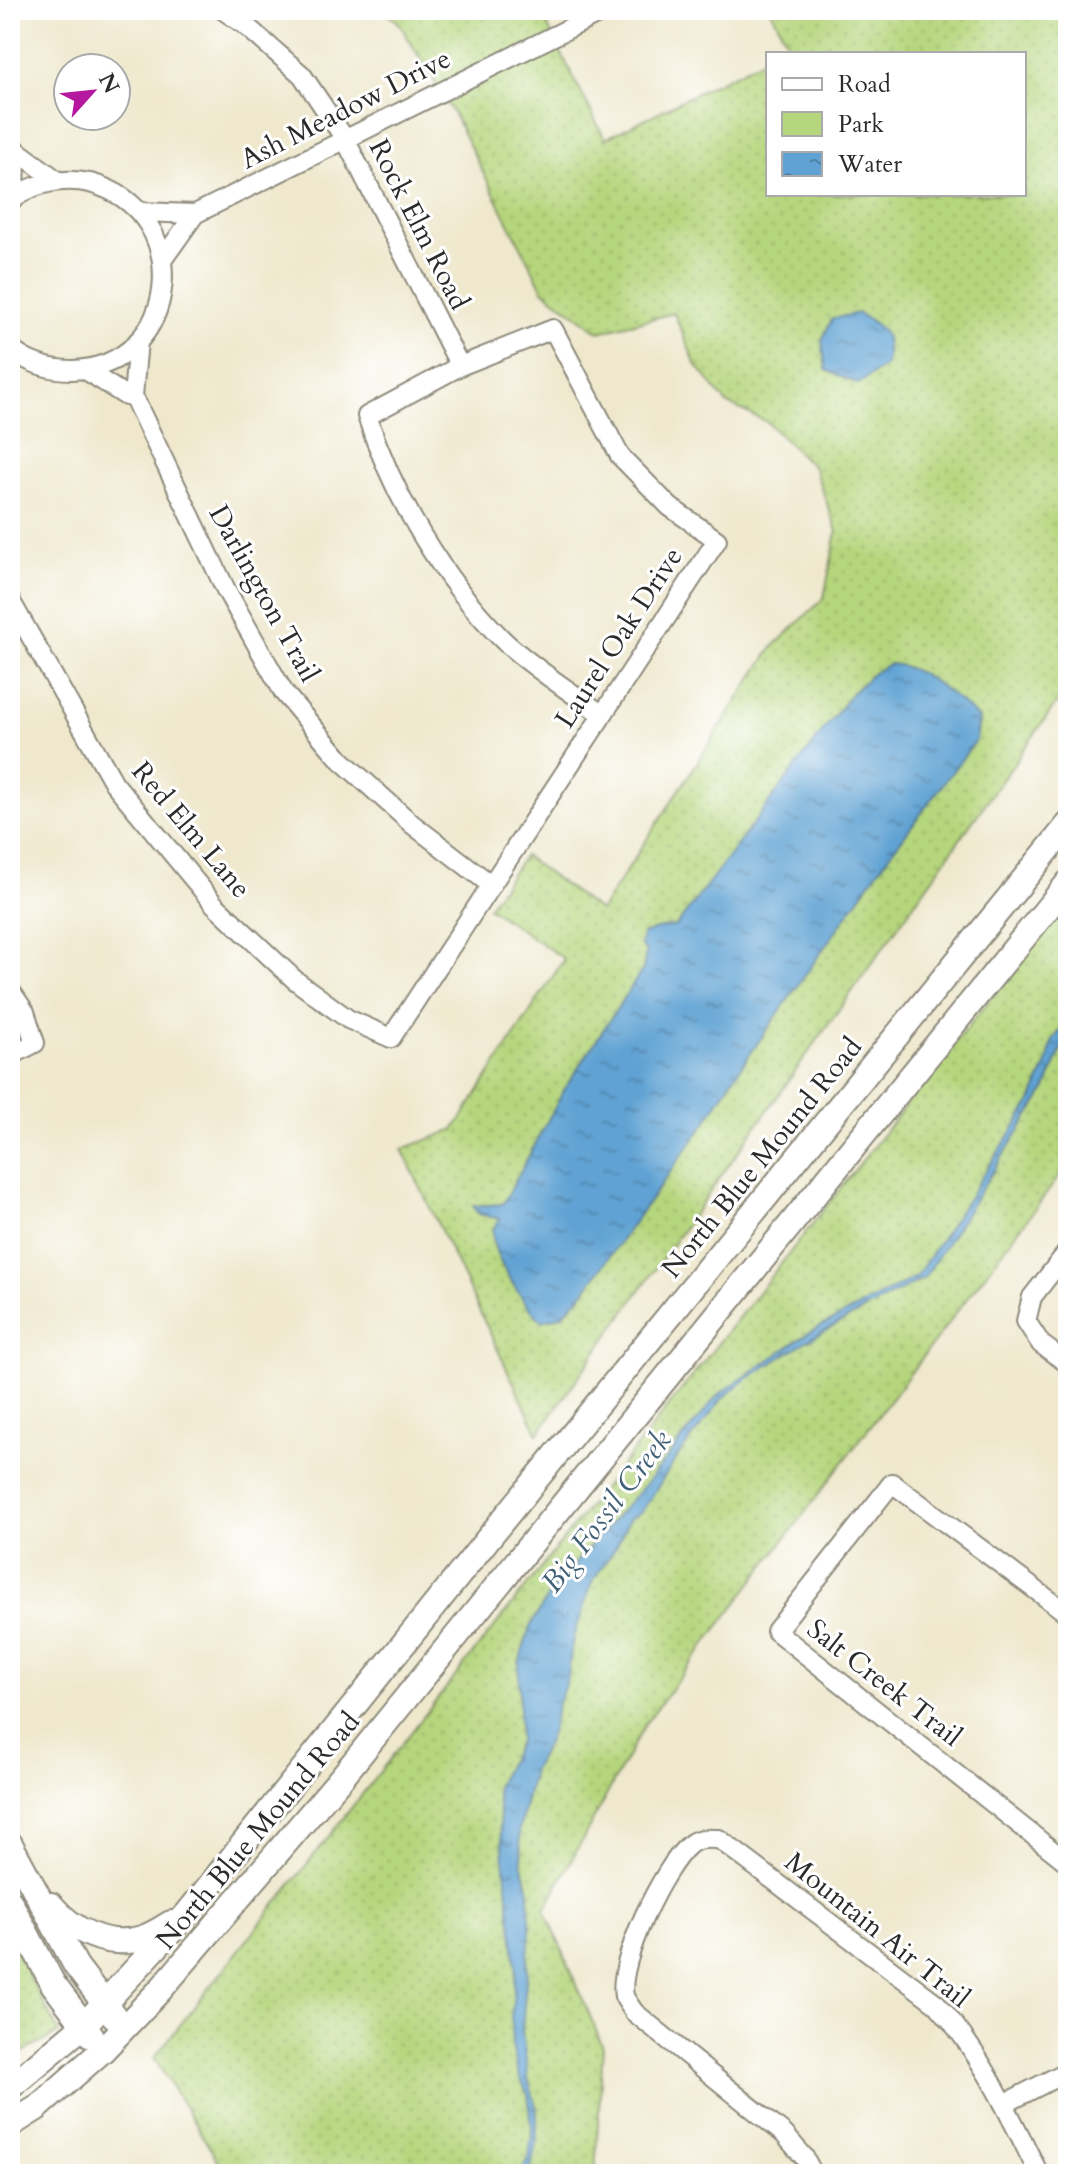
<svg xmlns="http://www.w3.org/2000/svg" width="1078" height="2184" viewBox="0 0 1078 2184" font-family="Cardo,serif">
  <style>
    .green { fill: url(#green-dots); stroke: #708054; stroke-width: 2 }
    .water { fill: url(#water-ripples); stroke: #45667f; stroke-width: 2 }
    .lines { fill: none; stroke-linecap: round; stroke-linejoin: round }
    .minor-casing { stroke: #8d8a7c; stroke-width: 22 }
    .secondary-casing { stroke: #8d8a7c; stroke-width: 28 }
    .minor { stroke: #fff; stroke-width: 18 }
    .secondary { stroke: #fff; stroke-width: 24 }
    .labels { text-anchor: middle; stroke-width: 6; stroke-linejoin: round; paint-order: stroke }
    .street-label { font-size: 28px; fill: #2b2b2b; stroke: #fff }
    .water-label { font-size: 30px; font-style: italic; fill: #426177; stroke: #fff }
  </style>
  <defs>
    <pattern id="green-dots" width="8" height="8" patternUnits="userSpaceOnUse" patternTransform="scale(2)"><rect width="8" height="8" fill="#b6d67d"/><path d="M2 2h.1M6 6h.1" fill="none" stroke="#9db86c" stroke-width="1.8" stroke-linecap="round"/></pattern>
    <pattern id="water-ripples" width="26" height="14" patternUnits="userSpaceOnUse" patternTransform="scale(2)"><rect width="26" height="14" fill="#5fa2d3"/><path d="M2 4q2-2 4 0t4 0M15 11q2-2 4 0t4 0" fill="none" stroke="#4f84ab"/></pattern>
  </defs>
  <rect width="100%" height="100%" fill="#fff"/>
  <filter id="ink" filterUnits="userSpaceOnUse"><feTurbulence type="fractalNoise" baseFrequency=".0125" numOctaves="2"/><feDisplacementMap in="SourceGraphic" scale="16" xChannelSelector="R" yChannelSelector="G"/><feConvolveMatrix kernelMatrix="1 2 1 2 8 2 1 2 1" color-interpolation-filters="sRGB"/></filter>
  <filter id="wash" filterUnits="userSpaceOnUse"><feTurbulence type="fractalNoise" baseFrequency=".006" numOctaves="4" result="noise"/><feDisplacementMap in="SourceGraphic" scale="32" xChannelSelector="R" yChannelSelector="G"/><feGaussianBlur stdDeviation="1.8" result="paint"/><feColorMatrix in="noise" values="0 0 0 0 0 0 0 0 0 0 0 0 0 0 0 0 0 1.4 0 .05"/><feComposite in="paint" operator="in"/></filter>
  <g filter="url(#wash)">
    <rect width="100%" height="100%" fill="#efe8cd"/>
    <g class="green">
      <polygon points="384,10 573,10 547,25 605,139 768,57 768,194 1024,194 1024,54 774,54 789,46 771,10 1068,10 1068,687 538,1434 402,1149 454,1130 564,959 488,907 524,856 600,911 772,648 824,598 837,531 814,468 767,422 726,403 695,363 674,313 599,332 543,290 453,113 399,23"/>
      <polygon points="1068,900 1068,1165 645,1724 545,1909 603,2047 595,2174 226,2174 154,2058"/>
      <polygon points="10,1939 59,2033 10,2059"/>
    </g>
    <g class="water">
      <path d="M 857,313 C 885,328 890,333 886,365 L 858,384 L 826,370 L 822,340 L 832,319 Z"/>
      <path d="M 889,664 C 918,664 957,698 979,719 L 976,740 L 875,875 L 732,1080 L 704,1125 L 584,1292 L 562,1315 L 542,1321 C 525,1305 489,1255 493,1230 C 494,1226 498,1223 500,1219 L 479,1214 L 473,1206 L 503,1204 L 565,1088 L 643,969 L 646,952 L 640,945 L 643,934 L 656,929 L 676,926 L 851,694 L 873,673 Z"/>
      <polygon points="1068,1021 1068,1033 1045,1091 924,1278 808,1340 747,1379 723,1398 678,1456 642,1511 629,1519 617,1545 592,1582 572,1642 568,1677 558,1703 548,1741 533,1770 519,1830 522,1862 529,1891 530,1931 522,2031 528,2077 537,2109 537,2138 530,2174 519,2174 529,2158 532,2128 528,2095 519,2076 512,2046 511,2020 516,1968 496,1787 519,1742 519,1663 530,1627 552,1589 648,1481 718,1395 808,1333 916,1277 1030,1104 1046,1066 1053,1040"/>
    </g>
  </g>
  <g filter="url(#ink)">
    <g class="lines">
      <g class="minor-casing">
        <g id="minor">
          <polyline points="223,10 245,25 302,75 345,139 460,366"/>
          <polyline points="10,138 16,150 58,181"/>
          <polyline points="15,197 16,150"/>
          <path d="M 10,202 C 30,183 63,177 90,183 C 197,211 182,367 72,370 C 50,370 26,363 10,348"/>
          <polyline points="140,212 195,214"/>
          <polyline points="163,259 195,214 606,10"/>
          <polyline points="138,341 133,396 225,588 284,693 341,760 412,824 490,884"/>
          <polyline points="84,369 126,396 133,396"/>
          <path d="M 10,600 L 114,783 L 214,904 L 295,980 L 348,1019 L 391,1038 L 717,540 L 670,507 L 620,456 L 553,329 L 460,366 L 367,416 C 394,498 442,579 503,640 C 530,666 570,691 601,714"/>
          <polyline points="10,990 25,1012 35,1043 10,1056"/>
          <polyline points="1068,1251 1032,1297 1026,1321 1041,1344 1068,1364"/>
          <polyline points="1068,1614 892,1483 776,1631 1068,1863"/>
          <polyline points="1004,2104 1068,2071"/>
          <path d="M 813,2174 L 804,2157 L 784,2134 L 634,2012 C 631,2007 626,2001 624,1996 C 617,1963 663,1867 689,1845 C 698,1837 708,1839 719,1839 L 937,2004 C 982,2054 1009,2114 1039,2174"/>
        </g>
      </g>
      <g class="secondary-casing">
        <g id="secondary">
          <polyline points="10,1844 76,1966 114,2016"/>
          <polyline points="10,1902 53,1984 92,2036"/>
          <path d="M 51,1905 C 73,1931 108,1949 142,1938 C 152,1935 162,1928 171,1923"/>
          <polyline points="10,2087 84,2025 187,1914 499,1525 1068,825"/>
          <polyline points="10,2125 37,2108 103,2050 161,1989 341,1778 1068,883"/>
        </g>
      </g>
      <use href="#minor" class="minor"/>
      <use href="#secondary" class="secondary"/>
    </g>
  </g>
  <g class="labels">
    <g class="street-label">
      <text transform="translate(345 108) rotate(-27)" y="10">Ash Meadow Drive</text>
      <text transform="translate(420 224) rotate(63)" y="10">Rock Elm Road</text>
      <text transform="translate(265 593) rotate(61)" y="10">Darlington Trail</text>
      <text transform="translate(618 637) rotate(-57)" y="10">Laurel Oak Drive</text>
      <text transform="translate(192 829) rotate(50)" y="10">Red Elm Lane</text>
      <text transform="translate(761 1157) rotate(-51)" y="10">North Blue Mound Road</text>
      <text transform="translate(885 1682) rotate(38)" y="10">Salt Creek Trail</text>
      <text transform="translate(257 1830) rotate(-50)" y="10">North Blue Mound Road</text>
      <text transform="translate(878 1929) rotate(39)" y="10">Mountain Air Trail</text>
    </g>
    <g class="water-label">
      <text transform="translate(606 1511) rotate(-53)" y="10">Big Fossil Creek</text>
    </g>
  </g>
  <rect width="1078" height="2184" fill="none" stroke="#fff" stroke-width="40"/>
  <rect x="766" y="52" width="260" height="144" fill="#ffffff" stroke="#aaaaaa" stroke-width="2"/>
  <rect x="782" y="78" width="40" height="12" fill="#ffffff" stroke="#aaaaaa" stroke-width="2"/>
  <text x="838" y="92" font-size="24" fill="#2b2b2b">Road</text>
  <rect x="782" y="112" width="40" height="24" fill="#b6d67d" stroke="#aaaaaa" stroke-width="2"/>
  <text x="838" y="132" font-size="24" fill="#2b2b2b">Park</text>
  <rect x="782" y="152" width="40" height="24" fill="url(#water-ripples)" stroke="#aaaaaa" stroke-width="2"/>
  <text x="838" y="172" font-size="24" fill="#2b2b2b">Water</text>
  <g transform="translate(92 92) rotate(63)"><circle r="38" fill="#ffffff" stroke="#aaaaaa" stroke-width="2"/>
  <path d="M0-6L14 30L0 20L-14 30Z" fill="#b5179e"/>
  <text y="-12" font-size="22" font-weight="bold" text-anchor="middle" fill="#2b2b2b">N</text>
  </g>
</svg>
